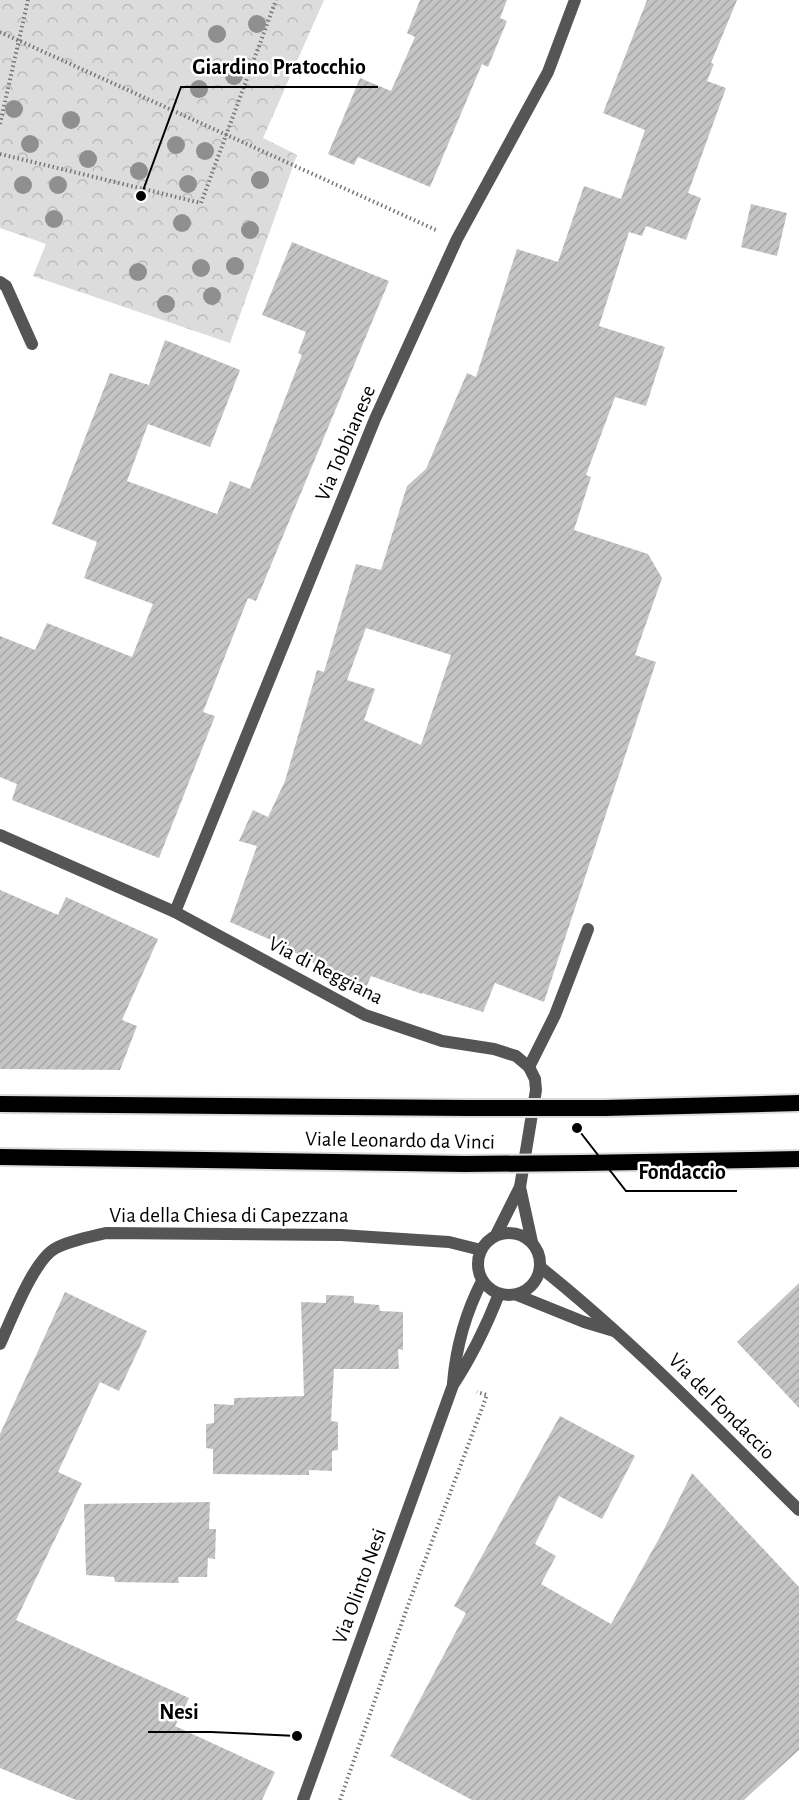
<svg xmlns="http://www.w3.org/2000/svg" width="799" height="1800" viewBox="0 0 799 1800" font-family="'Alegreya Sans',sans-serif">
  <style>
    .park { fill: url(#park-crowns) }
    .building { fill: url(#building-hatch); fill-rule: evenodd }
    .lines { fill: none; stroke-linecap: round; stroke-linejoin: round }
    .trunk-casing { stroke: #dbdbdb; stroke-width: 20 }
    .path { stroke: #777; stroke-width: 4; stroke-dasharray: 1.5 3; stroke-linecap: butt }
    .service { stroke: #555; stroke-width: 12 }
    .minor { stroke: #555; stroke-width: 12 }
    .tertiary { stroke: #555; stroke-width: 12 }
    .trunk { stroke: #000; stroke-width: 16 }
    .trunk-bridge-casing { stroke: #dbdbdb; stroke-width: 20; stroke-linecap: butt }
    .trunk-bridge { stroke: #000; stroke-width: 16 }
    .tree { fill: #8f8f8f }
    .labels { text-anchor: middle; stroke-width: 5; stroke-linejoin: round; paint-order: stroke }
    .street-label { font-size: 21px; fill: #000; stroke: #fff }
    .leader { fill: none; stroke: #000; stroke-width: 2 }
    .callout-dot { fill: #000; stroke: #fff; stroke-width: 2 }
    .callout-label { font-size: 22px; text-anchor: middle; font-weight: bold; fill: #000; stroke: #fff; stroke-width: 5; stroke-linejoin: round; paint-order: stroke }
  </style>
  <defs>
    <pattern id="park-crowns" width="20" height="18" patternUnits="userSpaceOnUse" patternTransform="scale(1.5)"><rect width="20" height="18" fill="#dcdcdc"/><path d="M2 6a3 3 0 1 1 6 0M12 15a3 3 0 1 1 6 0" fill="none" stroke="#bbb"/></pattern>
    <pattern id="building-hatch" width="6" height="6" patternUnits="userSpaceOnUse" patternTransform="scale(1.5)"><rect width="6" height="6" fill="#c4c4c4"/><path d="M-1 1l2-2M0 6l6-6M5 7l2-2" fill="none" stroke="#a7a7a7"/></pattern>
  </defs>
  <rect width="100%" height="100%" fill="#fff"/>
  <polygon class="park" points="0,0 324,0 263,138 297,155 230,343 33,276 46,244 0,228"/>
  <g class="building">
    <polygon points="420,0 507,0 500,18 507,21 488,67 482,64 430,187 358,157 354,165 328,154 360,78 391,91 415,37 407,33"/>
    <path d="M 647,0 L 737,0 L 711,63 L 714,64 L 707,81 L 726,88 L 688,193 L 701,198 L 686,240 L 646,226 L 642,236 L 629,232 L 599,326 L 665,347 L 646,406 L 615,397 L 586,475 L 591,477 L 574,530 L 648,554 L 662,578 L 635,655 L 656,662 L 544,1002 L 495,983 L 483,1012 L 422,993 L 422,994 L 371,976 L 363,995 L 319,966 L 278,943 L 230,922 L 257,846 L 239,841 L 253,810 L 268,817 L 285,781 L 317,670 L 324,672 L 356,564 L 381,570 L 407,486 L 426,469 L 467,373 L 476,377 L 517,249 L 558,262 L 584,186 L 621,199 L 645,130 L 603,113 ZM 366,628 L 451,655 L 421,745 L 364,720 L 375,689 L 347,680 Z"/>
    <polygon points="751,204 787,213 777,256 741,247"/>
    <polygon points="292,242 389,281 256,601 248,598 203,712 215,716 159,858 12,800 17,784 0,777 0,636 35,650 47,623 132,657 153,604 84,578 97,542 52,524 110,373 149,385 165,340 240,370 210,447 148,424 127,481 217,514 230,481 250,489 302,355 298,353 306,332 262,315"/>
    <polygon points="0,890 58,915 66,897 158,939 122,1020 137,1026 120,1070 0,1069"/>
    <polygon points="799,1283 799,1408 737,1342"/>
    <polygon points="65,1292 147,1331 119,1391 100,1382 58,1472 82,1483 16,1620 189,1698 175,1726 275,1772 262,1800 76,1800 0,1768 0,1434"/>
    <polygon points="326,1295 354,1296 354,1303 379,1305 380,1311 403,1312 403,1350 398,1349 399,1369 334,1369 331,1421 338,1422 338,1450 332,1451 332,1471 309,1470 309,1475 213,1474 213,1449 206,1448 206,1424 214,1423 214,1404 234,1405 234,1398 304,1396 301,1302 326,1303"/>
    <polygon points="560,1416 635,1456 602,1519 559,1496 535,1544 556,1556 541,1584 611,1624 661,1535 692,1473 799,1587 799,1750 744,1800 472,1800 390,1756 466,1613 454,1606"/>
    <polygon points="210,1502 209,1529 216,1529 215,1559 208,1558 207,1577 178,1577 179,1583 115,1582 114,1577 86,1575 84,1504"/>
  </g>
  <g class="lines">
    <g class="trunk-casing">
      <g id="trunk">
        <polyline points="0,1104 468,1108"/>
        <polyline points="604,1108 799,1103"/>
        <polyline points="0,1157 464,1164"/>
        <polyline points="583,1163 799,1159"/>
      </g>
    </g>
    <g class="path">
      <polyline points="0,32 436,230"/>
      <polyline points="0,124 28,0"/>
      <polyline points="0,154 201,203 276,0"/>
      <polyline points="340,1800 407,1608 487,1395 477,1392"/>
    </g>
    <polyline class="service" points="529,1067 555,1015 588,929"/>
    <g class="minor">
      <polyline points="0,282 6,286 32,344"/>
      <polyline points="175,912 375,419 457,239 548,72 575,0"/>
      <path d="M 0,1344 C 11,1320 34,1259 56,1248 C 71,1240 89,1237 106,1233 L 341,1235 L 449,1242 L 481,1250"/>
    </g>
    <g class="tertiary">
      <polyline points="0,835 175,912 365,1015 442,1041 494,1049 516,1056 529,1067 535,1079 536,1090 520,1187 496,1235"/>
      <polyline points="520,1187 532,1242"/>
      <circle cx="509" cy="1264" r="31"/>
      <path d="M 540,1267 C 633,1341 715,1427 799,1510"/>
      <polyline points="517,1295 584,1322 614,1331"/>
      <path d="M 453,1383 C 456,1348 466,1312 482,1281"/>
      <path d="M 303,1800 L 453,1385 C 472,1356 486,1327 499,1294"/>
    </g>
    <use href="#trunk" class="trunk"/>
    <g class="trunk-bridge-casing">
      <g id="trunk-bridge">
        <polyline points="468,1108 604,1108"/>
        <polyline points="464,1164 583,1163"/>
      </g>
    </g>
    <use href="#trunk-bridge" class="trunk-bridge"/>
  </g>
  <g class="tree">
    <circle cx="257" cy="24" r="9"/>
    <circle cx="217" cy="34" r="9"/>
    <circle cx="234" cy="76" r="9"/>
    <circle cx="199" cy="89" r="9"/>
    <circle cx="14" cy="109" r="9"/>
    <circle cx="71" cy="120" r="9"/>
    <circle cx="30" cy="144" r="9"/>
    <circle cx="176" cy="145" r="9"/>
    <circle cx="205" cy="151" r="9"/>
    <circle cx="88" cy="159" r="9"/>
    <circle cx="139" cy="171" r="9"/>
    <circle cx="260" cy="180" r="9"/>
    <circle cx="188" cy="184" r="9"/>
    <circle cx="23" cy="185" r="9"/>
    <circle cx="58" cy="185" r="9"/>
    <circle cx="54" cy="219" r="9"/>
    <circle cx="182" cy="223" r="9"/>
    <circle cx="250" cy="230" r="9"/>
    <circle cx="235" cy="266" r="9"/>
    <circle cx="201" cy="268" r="9"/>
    <circle cx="138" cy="272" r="9"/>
    <circle cx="212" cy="296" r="9"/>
    <circle cx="166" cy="304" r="9"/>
  </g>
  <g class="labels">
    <g class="street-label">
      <text transform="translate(345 443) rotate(-67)" y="7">Via Tobbianese</text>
      <text transform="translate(326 970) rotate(27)" y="7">Via di Reggiana</text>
      <text transform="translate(400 1140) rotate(1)" y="7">Viale Leonardo da Vinci</text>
      <text x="229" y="1222">Via della Chiesa di Capezzana</text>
      <text transform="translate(722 1406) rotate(45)" y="7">Via del Fondaccio</text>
      <text transform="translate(359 1586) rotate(-70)" y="7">Via Olinto Nesi</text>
    </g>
  </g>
  <path class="leader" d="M141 196L181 87H378M577 1128L626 1191H737M297 1736L211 1732H148"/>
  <g class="callout-dot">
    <circle cx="141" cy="196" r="6"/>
    <circle cx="577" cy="1128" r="6"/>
    <circle cx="297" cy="1736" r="6"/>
  </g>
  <g class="callout-label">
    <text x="279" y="74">Giardino Pratocchio</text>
    <text x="682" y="1179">Fondaccio</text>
    <text x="179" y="1719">Nesi</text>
  </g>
</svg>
